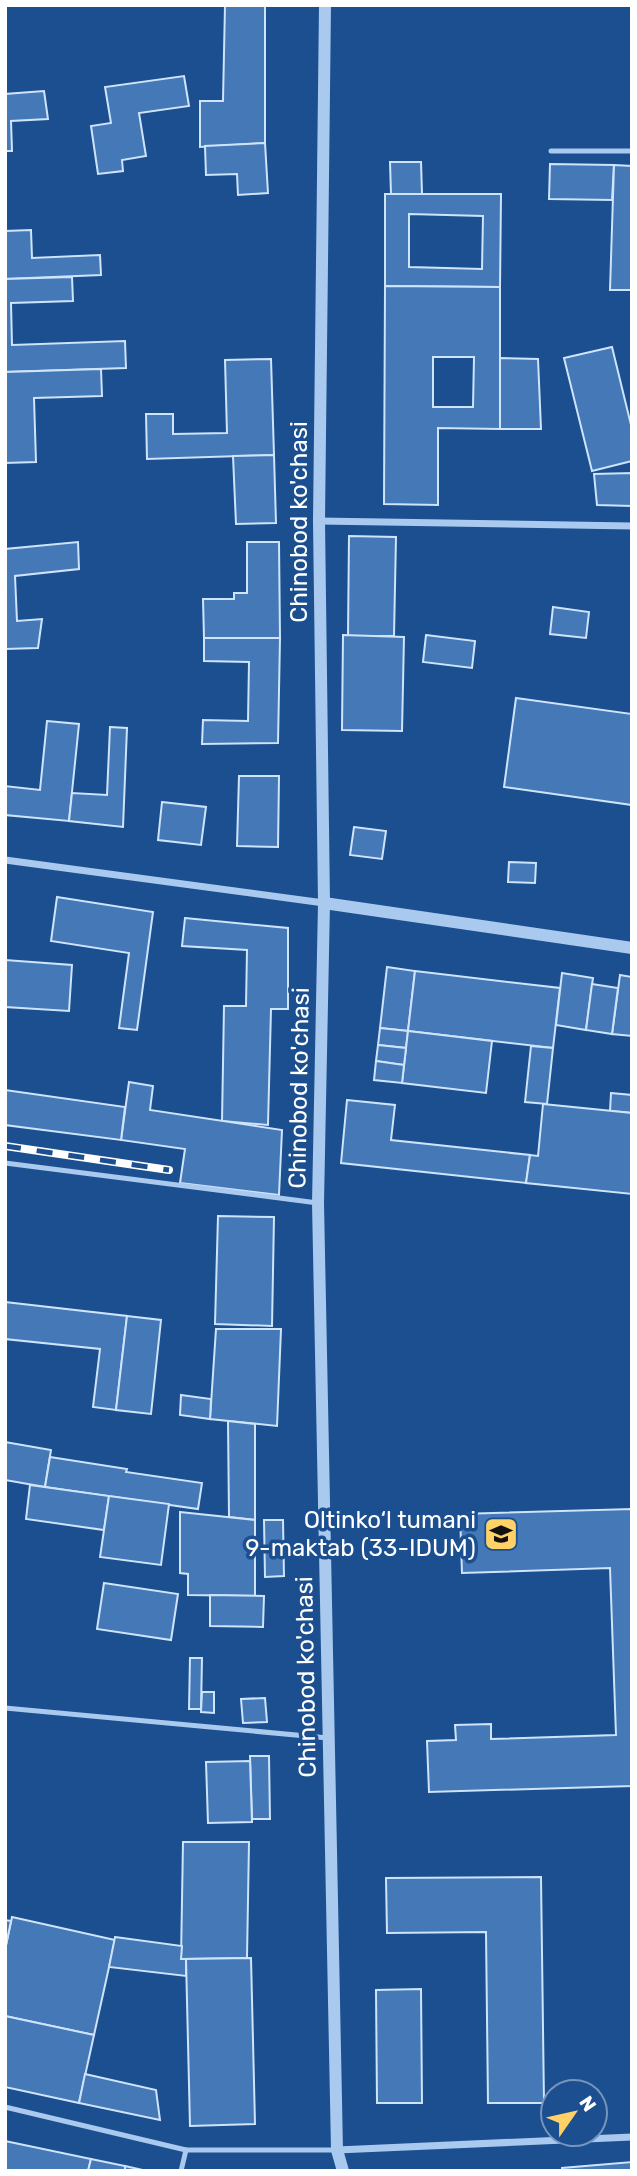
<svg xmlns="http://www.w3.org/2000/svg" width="637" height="2176" viewBox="0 0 637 2176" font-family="Rubik,sans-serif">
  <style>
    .building { fill: #4478b7; stroke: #cfe3fa; stroke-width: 2; fill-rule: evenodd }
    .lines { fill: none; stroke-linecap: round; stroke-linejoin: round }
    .service { stroke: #a9c9ee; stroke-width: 5 }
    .minor { stroke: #a9c9ee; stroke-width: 7 }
    .tertiary { stroke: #a9c9ee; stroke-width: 12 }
    .rail-casing { stroke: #fff; stroke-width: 8 }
    .rail { stroke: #1b4f8f; stroke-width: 5; stroke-dasharray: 16; stroke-linecap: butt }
    .labels { text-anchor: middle; stroke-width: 7; stroke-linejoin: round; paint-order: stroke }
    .street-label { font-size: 24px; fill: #fff; stroke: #1b4f8f }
    .poi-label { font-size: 24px; fill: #fff; stroke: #1b4f8f; text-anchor: end }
  </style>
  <rect width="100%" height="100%" fill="#1b4f8f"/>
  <g class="building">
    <polygon points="225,5 265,5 265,143 200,147 200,101 223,101"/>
    <polygon points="184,76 189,106 139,113 146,156 122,160 123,171 98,174 91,126 111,123 105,87"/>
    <polygon points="44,91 48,119 11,121 12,151 5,151 5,94"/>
    <polygon points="265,143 268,193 238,195 237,174 206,175 205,146"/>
    <polygon points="390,162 421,162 422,194 391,194"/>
    <polygon points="550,164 614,165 612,200 549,199"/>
    <polygon points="614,165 632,166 632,290 610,290"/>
    <path d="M 385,194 L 501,194 L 500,287 L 385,286 ZM 409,214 L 483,216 L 482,269 L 409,267 Z"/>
    <polygon points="31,230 32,258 100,255 101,275 5,279 5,231"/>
    <polygon points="72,277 73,301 11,303 12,345 125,341 126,368 5,372 5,279"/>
    <path d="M 385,286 L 500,287 L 500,429 L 438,428 L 438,505 L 384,504 ZM 433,357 L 474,357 L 473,407 L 433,407 Z"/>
    <polygon points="612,347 632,429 632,461 592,471 564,358"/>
    <polygon points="500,358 538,359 541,429 500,429"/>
    <polygon points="271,359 274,455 147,459 146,414 173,414 173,434 227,433 225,360"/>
    <polygon points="101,369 102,396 34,398 36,462 5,463 5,372"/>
    <polygon points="274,455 276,523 236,524 233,456"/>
    <polygon points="632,473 632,506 597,505 594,474"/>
    <polygon points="349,536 396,537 394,636 348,636"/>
    <polygon points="78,542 79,569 15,576 17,621 42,619 38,648 5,649 5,549"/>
    <polygon points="247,542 279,542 280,638 204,638 203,599 234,599 234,593 247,593"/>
    <polygon points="553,607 589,612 586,638 550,634"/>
    <polygon points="343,635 404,637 402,731 342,730"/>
    <polygon points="426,635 475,641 472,668 423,662"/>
    <polygon points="204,638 280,638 278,743 202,744 203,720 248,721 249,662 204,661"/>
    <polygon points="516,698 632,714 632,805 504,787"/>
    <polygon points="47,721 79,724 69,821 5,815 5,786 40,790"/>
    <polygon points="110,727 127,728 123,827 69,821 72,793 107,795"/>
    <polygon points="239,776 279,776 278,847 237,846"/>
    <polygon points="162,802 206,807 201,845 158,840"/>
    <polygon points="354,827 386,831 382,859 350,855"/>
    <polygon points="509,862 536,863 535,883 508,882"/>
    <polygon points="57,897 153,912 137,1030 119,1028 129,953 51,941"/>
    <polygon points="185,918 288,928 288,1009 271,1009 268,1125 222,1121 224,1006 246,1006 247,950 182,946"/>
    <polygon points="5,960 72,965 69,1011 5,1007"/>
    <polygon points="387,967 415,971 408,1031 380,1028"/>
    <polygon points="415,971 560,988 553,1048 408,1031"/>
    <polygon points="562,973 593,978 586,1030 556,1025"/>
    <polygon points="620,975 632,977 632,1036 612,1034"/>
    <polygon points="592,984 618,988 612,1034 586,1030"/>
    <polygon points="380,1028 408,1031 406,1048 378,1045"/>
    <polygon points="408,1031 492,1041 486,1093 402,1083"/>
    <polygon points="378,1045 406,1048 404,1065 376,1061"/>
    <polygon points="531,1046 553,1048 547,1104 525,1102"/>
    <polygon points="376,1061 404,1065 402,1083 374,1080"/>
    <polygon points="129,1082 153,1086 150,1110 282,1130 279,1195 180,1183 185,1149 121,1140"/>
    <polygon points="5,1090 125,1107 121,1140 5,1125"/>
    <polygon points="611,1093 632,1095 632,1113 610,1111"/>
    <polygon points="347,1100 395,1105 391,1140 530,1155 526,1183 341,1163"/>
    <polygon points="543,1104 632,1113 632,1194 526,1183 530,1155 538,1156"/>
    <polygon points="218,1216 274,1217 272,1326 215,1324"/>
    <polygon points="5,1302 127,1316 116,1410 93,1407 100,1349 5,1339"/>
    <polygon points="127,1316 161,1320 151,1414 116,1410"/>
    <polygon points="216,1329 281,1329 277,1426 210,1419"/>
    <polygon points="181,1395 211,1399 210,1419 180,1415"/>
    <polygon points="228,1421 255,1424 255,1520 229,1517"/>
    <polygon points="5,1442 51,1450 45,1487 5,1480"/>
    <polygon points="50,1457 127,1469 126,1472 202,1483 198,1509 45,1487"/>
    <polygon points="30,1485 109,1496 104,1530 26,1519"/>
    <polygon points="109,1496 169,1504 161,1565 100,1557"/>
    <polygon points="632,1509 632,1786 429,1792 427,1741 456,1740 455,1725 491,1724 491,1739 616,1735 610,1568 462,1573 460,1514"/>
    <polygon points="180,1512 255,1520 255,1596 188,1595 188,1574 180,1573"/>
    <polygon points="264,1520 283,1520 284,1576 265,1577"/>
    <polygon points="104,1583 178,1594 171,1640 97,1629"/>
    <polygon points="210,1595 264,1596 263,1627 210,1626"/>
    <polygon points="190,1658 202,1658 201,1709 189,1709"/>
    <polygon points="202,1692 214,1692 214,1713 201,1712"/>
    <polygon points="265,1698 267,1722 243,1723 241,1699"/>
    <polygon points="250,1756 269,1756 270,1819 252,1819"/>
    <polygon points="250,1761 252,1822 208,1823 206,1762"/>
    <polygon points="183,1842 249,1842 247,1958 181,1959"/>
    <polygon points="541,1877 544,2103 488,2103 486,1932 387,1933 386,1878"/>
    <polygon points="12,1917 115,1940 94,2035 5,2016 5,1950"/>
    <polygon points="5,1920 11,1921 5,1950"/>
    <polygon points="115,1937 182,1946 181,1959 186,1959 186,1976 109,1967"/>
    <polygon points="251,1958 255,2124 190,2126 186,1959"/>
    <polygon points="421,1989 422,2103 377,2103 376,1990"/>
    <polygon points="5,2016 94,2035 79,2103 5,2087"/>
    <polygon points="85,2074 156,2090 160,2120 79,2103"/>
    <polygon points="5,2141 91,2159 88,2171 5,2171"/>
    <polygon points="91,2159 125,2166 125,2171 88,2171"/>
    <polygon points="632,2162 632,2171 562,2171 562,2168"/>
    <polygon points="125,2166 147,2171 125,2171"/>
  </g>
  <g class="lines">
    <g class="service">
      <polyline points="551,151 632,151"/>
      <polyline points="5,1163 318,1203"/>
      <polyline points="5,1708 328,1738"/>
      <polyline points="5,2107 186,2150 337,2150"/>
      <polyline points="181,2171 186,2150"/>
    </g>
    <g class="minor">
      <polyline points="319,521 632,526"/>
      <polyline points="5,860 324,903"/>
      <polyline points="337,2150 632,2137"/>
    </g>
    <g class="tertiary">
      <polyline points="325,5 319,521 324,903 318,1203 337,2150 343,2171"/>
      <polyline points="324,903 632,948"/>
    </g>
    <g class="rail-casing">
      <polyline id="rail" points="5,1146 169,1170"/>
    </g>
    <use href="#rail" class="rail"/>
  </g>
  <defs>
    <g id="school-square" transform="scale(1.75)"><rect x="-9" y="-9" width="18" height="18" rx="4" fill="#ffd166" stroke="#1b4f8f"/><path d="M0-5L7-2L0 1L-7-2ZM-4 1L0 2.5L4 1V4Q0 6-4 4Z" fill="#111"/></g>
  </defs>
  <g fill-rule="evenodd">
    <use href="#school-square" x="501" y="1534"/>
  </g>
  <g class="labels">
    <g class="street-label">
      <text transform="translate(299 522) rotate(-90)" y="8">Chinobod ko'chasi</text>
      <text transform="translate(299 1088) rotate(-89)" y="8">Chinobod ko'chasi</text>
      <text transform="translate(306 1677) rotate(-91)" y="8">Chinobod ko'chasi</text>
    </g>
    <g class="poi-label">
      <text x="476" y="1528">Oltinko‘l tumani<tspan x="476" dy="28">9-maktab (33-IDUM)</tspan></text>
    </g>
  </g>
  <rect width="637" height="2176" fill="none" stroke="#ffffff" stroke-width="14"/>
  <g transform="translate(574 2113) rotate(56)"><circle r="33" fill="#1b4f8f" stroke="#7695bc" stroke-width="2"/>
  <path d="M0-5L12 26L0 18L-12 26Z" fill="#ffd166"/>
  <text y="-10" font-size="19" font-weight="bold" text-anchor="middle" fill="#ffffff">N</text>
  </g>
</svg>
